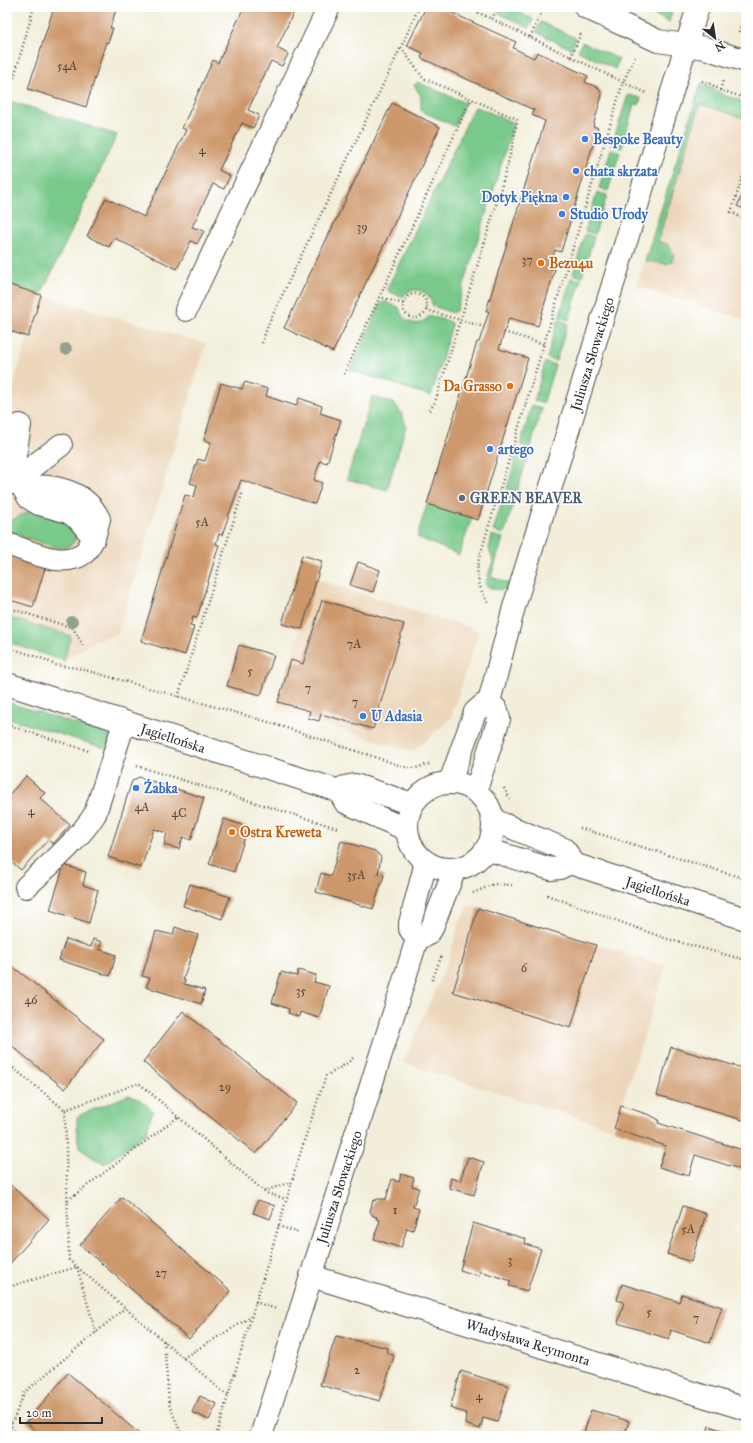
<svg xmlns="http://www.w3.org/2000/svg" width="753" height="1443" viewBox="0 0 753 1443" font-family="'IM FELL Great Primer',serif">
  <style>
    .built { fill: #edd7bb }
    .green { fill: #78c98a; stroke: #527a5a }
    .building { fill: #cd986c }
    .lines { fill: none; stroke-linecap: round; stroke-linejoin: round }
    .minor-casing { stroke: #494845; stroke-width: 24 }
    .path { stroke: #494845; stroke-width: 2.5; stroke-dasharray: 1 3; stroke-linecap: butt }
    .minor { stroke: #fff; stroke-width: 22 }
    .tree { fill: #93a18c }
    .shop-dot { fill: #3f7fe0; stroke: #fff; stroke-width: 1.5 }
    .food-dot { fill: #e8710a; stroke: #fff; stroke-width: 1.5 }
    .service-dot { fill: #5c6f8a; stroke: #fff; stroke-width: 1.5 }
    .labels { text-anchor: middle; stroke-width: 3; stroke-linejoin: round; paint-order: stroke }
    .number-label { font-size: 12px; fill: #54463b }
    .shop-label { font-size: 14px; font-weight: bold; fill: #366cbe; stroke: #fff; text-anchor: start }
    .food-label { font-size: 14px; font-weight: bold; fill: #c56008; stroke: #fff; text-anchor: start }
    .street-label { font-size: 14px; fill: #2b2b2b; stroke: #fff }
    .service-label { font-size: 14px; font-weight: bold; fill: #4e5e75; stroke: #fff; text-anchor: start }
  </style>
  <rect width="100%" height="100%" fill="#fff"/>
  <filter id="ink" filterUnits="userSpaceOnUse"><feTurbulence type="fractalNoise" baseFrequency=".025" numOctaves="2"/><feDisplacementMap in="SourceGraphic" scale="8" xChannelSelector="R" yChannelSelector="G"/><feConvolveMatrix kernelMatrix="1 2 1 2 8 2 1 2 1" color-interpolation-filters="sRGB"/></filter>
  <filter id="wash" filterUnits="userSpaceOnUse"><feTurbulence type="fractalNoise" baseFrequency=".012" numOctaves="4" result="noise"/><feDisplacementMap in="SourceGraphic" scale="16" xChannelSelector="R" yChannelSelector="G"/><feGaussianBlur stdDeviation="0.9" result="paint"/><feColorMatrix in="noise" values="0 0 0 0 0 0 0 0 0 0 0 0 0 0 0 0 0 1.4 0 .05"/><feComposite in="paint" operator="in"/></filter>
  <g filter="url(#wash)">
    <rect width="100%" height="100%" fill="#f2eeda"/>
    <g class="built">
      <polygon points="701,83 726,96 746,102 746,320 637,286"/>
      <polygon points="41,295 206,344 118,633 94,641 64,661 7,642 7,404"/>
      <polygon points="316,579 476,630 479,632 451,718 413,752 275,709"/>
      <polygon points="468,905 666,966 614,1129 403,1063 448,961 459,924"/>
    </g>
    <g class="green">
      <polygon points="501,7 508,7 533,19 529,28 498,13"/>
      <polygon points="637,7 673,7 669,22"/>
      <polygon points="541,22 576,38 571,49 536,32"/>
      <polygon points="582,42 619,59 615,69 578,51"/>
      <polygon points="418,82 465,103 455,126 421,111 421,96 414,85"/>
      <polygon points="701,83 726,96 746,102 746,119 700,104 658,241 669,245 674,254 672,261 668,264 645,261"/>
      <polygon points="628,95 641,98 639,105 634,104 622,148 612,145"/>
      <polygon points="7,100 117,135 41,295 7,284"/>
      <path d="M 477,107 L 512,122 L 513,126 L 456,311 L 452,313 L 433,306 C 429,294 424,290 411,290 L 402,297 L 390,292 L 387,289 L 474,108 Z"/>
      <polygon points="611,149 620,152 608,191 599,188"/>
      <polygon points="597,192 607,195 595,234 585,231"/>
      <polygon points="585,234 594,237 582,277 573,274"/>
      <polygon points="571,278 581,280 569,320 559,317"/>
      <path d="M 385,302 L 399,307 C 402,322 418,330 429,316 L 449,321 L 452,325 L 431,396 L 350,370 L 381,303 Z"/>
      <polygon points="558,320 568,323 556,361 547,358"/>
      <polygon points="545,362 555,365 543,404 534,401"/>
      <polygon points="372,396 395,404 402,414 406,426 387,490 347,479"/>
      <polygon points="532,405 542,408 530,449 520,445"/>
      <polygon points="518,449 529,452 517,492 507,489"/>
      <polygon points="505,492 516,496 504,534 493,531"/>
      <polygon points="427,504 472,518 459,555 417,537"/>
      <polygon points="31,510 70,523 77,532 74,542 67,547 59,548 7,532 7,523"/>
      <path d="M 492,535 L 503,538 L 491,577 L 511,584 L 509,588 C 500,591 491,590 485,584 L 493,561 L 489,549 Z"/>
      <polygon points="7,617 71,636 64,661 7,642"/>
      <polygon points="7,702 110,735 108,749 7,718"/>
      <path d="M 129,1095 L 143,1101 L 153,1111 L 146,1133 L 105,1164 C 76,1149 77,1149 77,1117 L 82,1114 Z"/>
    </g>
    <g id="blocks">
      <g class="building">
        <polygon points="54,7 117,7 110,28 113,28 108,43 106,42 86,107 28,89"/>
        <polygon points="244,7 296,7 277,48 288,54 282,66 271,61 248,110 259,115 257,120 253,128 242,123 219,170 230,176 224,189 213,184 192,227 204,231 197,244 191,241 177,269 114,238 109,247 87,236 106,198 144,217 186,130 182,128 213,60 218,63"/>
        <polygon points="426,7 439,7 516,42 513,48 534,58 537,52 588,76 585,82 599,88 602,95 593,126 598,128 561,252 555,250 550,268 555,269 538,326 509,318 499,349 528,358 478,520 427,504 477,342 479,342 484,327 489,311 486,311 545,121 532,115 534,110 421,58 423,53 407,46"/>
        <polygon points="392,103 440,127 333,352 284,328"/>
        <polygon points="746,187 746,210 737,206"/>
        <polygon points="7,284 41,295 28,337 7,330 7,322 11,310 7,309"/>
        <polygon points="245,382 268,389 266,396 296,406 299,398 322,406 320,413 341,420 327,463 320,461 314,480 322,483 315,504 241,480 222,535 219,534 216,544 219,545 197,618 193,617 190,626 194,627 185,655 141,641 185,495 194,497 197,485 190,483 198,459 205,461 211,442 204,440 221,383 242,389"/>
        <polygon points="302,555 322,561 302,629 282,624"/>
        <polygon points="7,556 45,568 33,607 7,599"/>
        <polygon points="358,562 380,570 373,592 350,585"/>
        <polygon points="322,600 404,624 373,729 321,714 319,721 308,718 310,711 278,702 291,660 303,664"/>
        <polygon points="239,645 274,655 261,695 227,686"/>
        <polygon points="26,776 45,793 40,798 70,825 53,844 48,840 21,870 7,858 7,797"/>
        <polygon points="139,777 204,798 191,840 183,837 179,849 164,845 167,833 154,829 141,868 108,857 132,781"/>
        <polygon points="224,819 248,827 234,872 209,864"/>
        <polygon points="341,841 375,851 381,857 378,874 384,875 373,909 316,892 321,873 331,876"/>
        <polygon points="64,865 86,872 83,885 98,890 89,923 50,910"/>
        <polygon points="190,884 230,897 222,919 183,906"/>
        <polygon points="478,908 596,945 571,1028 453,992"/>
        <polygon points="175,927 198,935 183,980 185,980 184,984 205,990 201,1004 146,987 150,978 142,976 156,931 173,935"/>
        <polygon points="66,939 91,947 93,939 102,942 99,949 116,955 110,976 59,960"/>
        <polygon points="7,962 104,1039 65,1089 7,1042"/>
        <polygon points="298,970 316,975 314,982 329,986 319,1018 300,1012 299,1017 288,1013 289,1009 272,1003 281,972 297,976"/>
        <polygon points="183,1011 297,1103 256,1154 143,1062"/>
        <polygon points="671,1047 746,1069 746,1121 657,1095"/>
        <polygon points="621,1106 650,1115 659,1120 658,1123 746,1151 746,1171 695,1155 689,1176 659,1167 666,1146 614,1129"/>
        <polygon points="468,1157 484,1162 474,1195 449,1188 451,1178 460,1181"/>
        <polygon points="401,1174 414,1178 412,1186 419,1188 413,1207 419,1209 413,1230 407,1228 401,1248 374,1239 380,1220 376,1219 377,1217 373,1216 370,1211 373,1201 378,1199 386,1199 392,1179 399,1182"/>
        <polygon points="7,1182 49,1219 7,1267"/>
        <polygon points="122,1197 231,1291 189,1339 80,1245"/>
        <polygon points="258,1200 275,1206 270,1219 253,1213"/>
        <polygon points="683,1206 706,1214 691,1262 667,1254"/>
        <polygon points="473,1223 526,1239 525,1244 541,1249 527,1291 509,1286 511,1281 480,1271 479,1276 460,1270"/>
        <polygon points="622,1284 679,1302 682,1294 722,1307 710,1343 671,1330 669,1339 618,1323 624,1302 617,1300"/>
        <polygon points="336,1336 388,1348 387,1352 394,1356 380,1401 320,1385"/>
        <polygon points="461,1371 509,1386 497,1422 483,1418 480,1429 465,1424 466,1413 450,1408"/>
        <polygon points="68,1373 142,1436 42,1436 26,1422"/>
        <polygon points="200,1396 217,1404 209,1420 192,1412"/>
        <polygon points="591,1410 629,1421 624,1436 583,1436"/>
        <polygon points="709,1426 734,1434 734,1436 706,1436"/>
      </g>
    </g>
  </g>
  <g filter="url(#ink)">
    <use href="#blocks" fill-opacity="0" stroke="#494845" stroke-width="1"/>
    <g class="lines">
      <g class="minor-casing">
        <g id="minor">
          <polyline points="585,7 658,41 705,48 746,61"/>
          <polyline points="186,310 329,7"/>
          <polyline points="8,484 19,477 61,445"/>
          <path d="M 23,488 C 52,483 86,491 99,519 L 94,538"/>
          <path d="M 7,544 C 30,551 62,569 84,553 C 88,550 91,542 94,538 L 78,519 L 68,512 L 39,504 L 29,498 L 23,488 L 14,462 L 20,425"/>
          <polyline points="7,684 339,791"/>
          <polyline points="489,702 514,607 698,7"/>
          <polyline points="450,782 475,712 483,705 489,702"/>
          <circle cx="450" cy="826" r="43"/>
          <polyline points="476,790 499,719 497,710 489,702"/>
          <polyline points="339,791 345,802 407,830"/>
          <polyline points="339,791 344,787 355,785 412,804"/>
          <polyline points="493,820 564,849 570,857 570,863"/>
          <polyline points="486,849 551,869 560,868 570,863 746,919"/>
          <path d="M 26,887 C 50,864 77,842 95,814 L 124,723"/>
          <polyline points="417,939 427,935 431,930 455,869"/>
          <polyline points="417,939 410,929 410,923 426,862"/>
          <polyline points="311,1276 746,1409"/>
          <polyline points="261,1436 417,939"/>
        </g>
      </g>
      <g class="path">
        <polyline points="419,7 401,47 423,78 517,119 514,140 500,192 435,402 429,412"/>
        <path d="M 467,7 L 623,82 L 478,562 C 476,577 480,591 489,604"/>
        <polyline points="738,7 746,10"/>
        <polyline points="492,19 497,7"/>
        <polyline points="739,32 745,9"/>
        <polyline points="530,37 544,7"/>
        <polyline points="571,57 581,33"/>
        <polyline points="635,57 623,82 646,93"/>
        <polyline points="702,81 711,84 720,90 746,98"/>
        <polyline points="720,90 723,81"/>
        <polyline points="7,95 9,95 34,7"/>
        <polyline points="746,166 731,212 746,220"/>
        <circle cx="415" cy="306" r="12"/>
        <polyline points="379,297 404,304"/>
        <polyline points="426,310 484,327"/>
        <polyline points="504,332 544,344"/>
        <polyline points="262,343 268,325 401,47"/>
        <polyline points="344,374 471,99"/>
        <polyline points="7,609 12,609 73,628 84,647"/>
        <polyline points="7,647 44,659 55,665 78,668 262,720 405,767 416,768 429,764"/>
        <polyline points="178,697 243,491"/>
        <polyline points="7,725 89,751"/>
        <polyline points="137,766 337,828"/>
        <polyline points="504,788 510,799"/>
        <polyline points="580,828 746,879"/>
        <polyline points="473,893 494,884 512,885"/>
        <polyline points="547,895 667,939 746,960"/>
        <polyline points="432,980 442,955"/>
        <polyline points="7,1063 65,1110 69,1260 228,1396"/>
        <polyline points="65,1110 139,1083 266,1193 286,1199"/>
        <polyline points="264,1191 291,1182"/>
        <polyline points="68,1200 178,1117"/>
        <polyline points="278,1226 297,1232 296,1233"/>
        <polyline points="77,1267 96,1333"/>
        <polyline points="7,1291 8,1292 7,1294"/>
        <polyline points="8,1292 14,1285 77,1267"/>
        <polyline points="255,1302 276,1309"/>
        <polyline points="164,1341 169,1404 182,1436"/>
        <polyline points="183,1358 251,1317"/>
        <polyline points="7,1407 11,1427 17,1436"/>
        <polyline points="7,1434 25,1392 125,1308"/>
        <polyline points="216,1436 304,1141 326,1076 346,1064 353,1058"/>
      </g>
      <use href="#minor" class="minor"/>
    </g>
    <g class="tree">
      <circle cx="66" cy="349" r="6"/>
      <circle cx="72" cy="622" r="6"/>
    </g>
  </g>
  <g class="shop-dot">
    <circle cx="585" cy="139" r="4"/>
    <circle cx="576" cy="171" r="4"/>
    <circle cx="566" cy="197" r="4"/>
    <circle cx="562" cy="214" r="4"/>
    <circle cx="490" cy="449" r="4"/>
    <circle cx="363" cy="716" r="4"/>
    <circle cx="136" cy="788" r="4"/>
  </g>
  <g class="food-dot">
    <circle cx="541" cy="263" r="4"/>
    <circle cx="510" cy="386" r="4"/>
    <circle cx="232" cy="832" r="4"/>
  </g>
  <circle class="service-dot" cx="462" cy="498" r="4"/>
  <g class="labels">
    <g class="number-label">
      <text x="67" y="70">54A</text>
      <text x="202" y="154">4</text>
      <text x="362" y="231">39</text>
      <text x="527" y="264">37</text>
      <text x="202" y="526">5A</text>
      <text x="354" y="648">7A</text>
      <text x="250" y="675">5</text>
      <text x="308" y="692">7</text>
      <text x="355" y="706">7</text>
      <text x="142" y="811">4A</text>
      <text x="31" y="815">4</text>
      <text x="179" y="817">4C</text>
      <text x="356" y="879">35A</text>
      <text x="524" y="972">6</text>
      <text x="301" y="995">35</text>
      <text x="31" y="1004">46</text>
      <text x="225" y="1091">29</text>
      <text x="395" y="1214">1</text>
      <text x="688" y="1233">5A</text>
      <text x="510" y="1264">3</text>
      <text x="161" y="1277">27</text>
      <text x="649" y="1316">5</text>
      <text x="696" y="1322">7</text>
      <text x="357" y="1374">2</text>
      <text x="479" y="1400">4</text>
    </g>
    <g class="shop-label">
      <text x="593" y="144">Bespoke Beauty</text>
      <text x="584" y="176">chata skrzata</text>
      <text x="558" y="202" text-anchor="end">Dotyk Piękna</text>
      <text x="570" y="219">Studio Urody</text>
      <text x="498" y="454">artego</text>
      <text x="371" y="721">U Adasia</text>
      <text x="144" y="793">Żabka</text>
    </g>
    <g class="food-label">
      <text x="549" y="268">Bezu4u</text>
      <text x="502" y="391" text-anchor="end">Da Grasso</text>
      <text x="240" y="837">Ostra Kreweta</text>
    </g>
    <g class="street-label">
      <text transform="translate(592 354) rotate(-73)" y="5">Juliusza Słowackiego</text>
      <text transform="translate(173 738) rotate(18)" y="5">Jagiellońska</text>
      <text transform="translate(658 891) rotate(18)" y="5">Jagiellońska</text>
      <text transform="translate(339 1187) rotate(-72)" y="5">Juliusza Słowackiego</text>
      <text transform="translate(528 1342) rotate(17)" y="5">Władysława Reymonta</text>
    </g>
    <g class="service-label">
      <text x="470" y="503">GREEN BEAVER</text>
    </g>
  </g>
  <rect width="753" height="1443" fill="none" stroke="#fff" stroke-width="24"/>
  <g transform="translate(715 38) rotate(150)" stroke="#ffffff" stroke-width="3" paint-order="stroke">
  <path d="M0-3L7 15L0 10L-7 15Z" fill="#2b2b2b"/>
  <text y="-6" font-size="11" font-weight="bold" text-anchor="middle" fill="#2b2b2b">N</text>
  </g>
  <path d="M20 1417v6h82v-6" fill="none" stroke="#2b2b2b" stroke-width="2"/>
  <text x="26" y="1417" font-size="12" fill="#2b2b2b" stroke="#ffffff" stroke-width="3" paint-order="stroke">20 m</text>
</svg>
